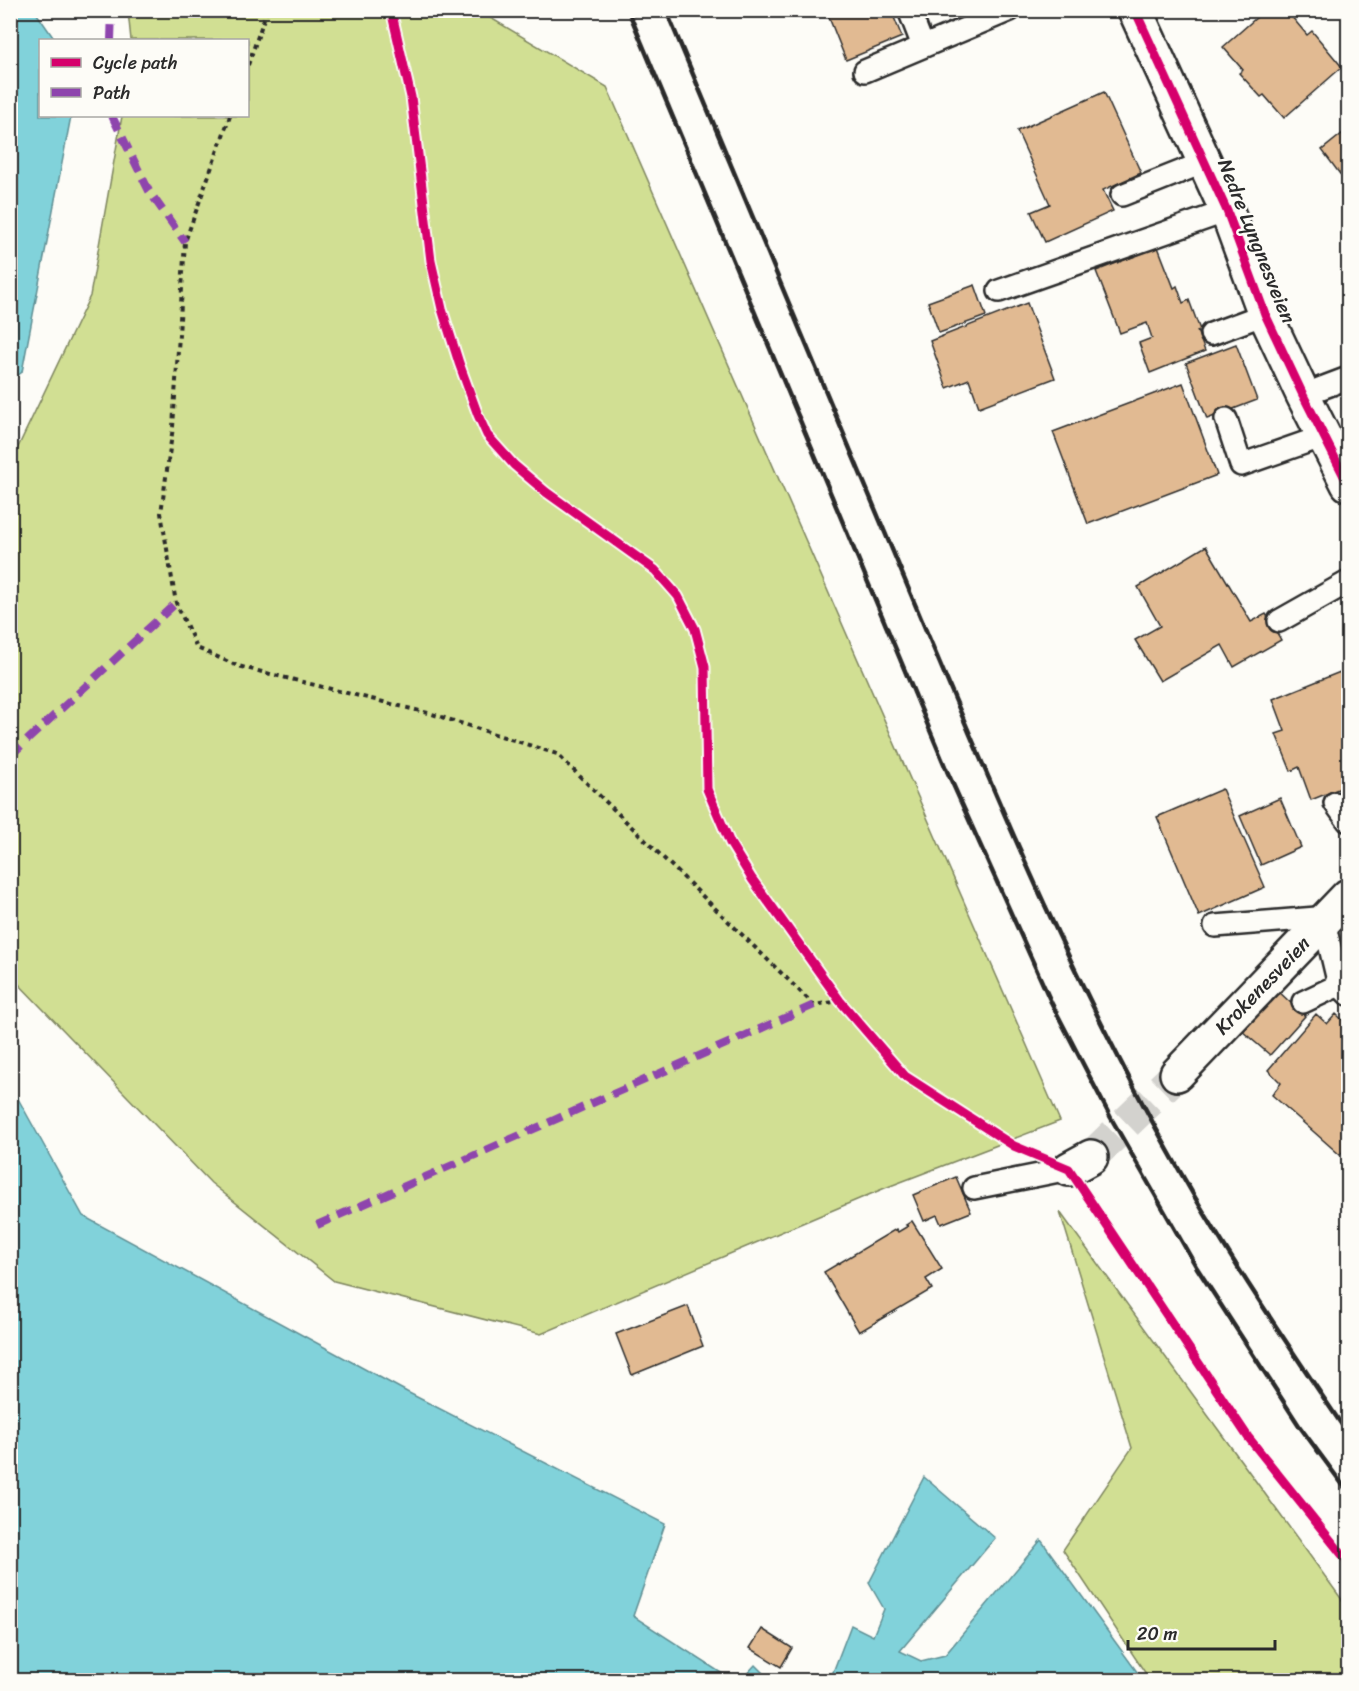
<svg xmlns="http://www.w3.org/2000/svg" width="1359" height="1691" viewBox="0 0 1359 1691" font-family="Sriracha,sans-serif">
  <style>
    .green { fill: #d1df93; stroke: #7e855f; stroke-width: 1.5 }
    .water { fill: #81d2da; stroke: #5f8f94; stroke-width: 1.5 }
    .building { fill: #e1ba92; stroke: #2b2b2b; stroke-width: 1.5 }
    .lines { fill: none; stroke-linecap: round; stroke-linejoin: round }
    .street-tunnel { stroke: #d3d2ce; stroke-width: 33; stroke-dasharray: 33 16; stroke-linecap: butt }
    .lane-casing { stroke: #2b2b2b; stroke-width: 26 }
    .street-casing { stroke: #2b2b2b; stroke-width: 38 }
    .path { stroke: #2b2b2b; stroke-width: 4; stroke-dasharray: 4.5 4.5; stroke-linecap: butt }
    .lane { stroke: #fdfcf7; stroke-width: 21 }
    .street { stroke: #fdfcf7; stroke-width: 33 }
    .rail { stroke: #2b2b2b; stroke-width: 4.5 }
    .quiet { stroke: #8e44ad; stroke-width: 8; stroke-dasharray: 15 8; stroke-linecap: butt }
    .cycleway-casing { stroke: #fdfcf7; stroke-width: 13 }
    .cycleway { stroke: #d6006c; stroke-width: 9 }
    .labels { text-anchor: middle; stroke-width: 5; stroke-linejoin: round; paint-order: stroke }
    .street-label { font-size: 20px; fill: #2b2b2b; stroke: #fdfcf7 }
  </style>
  <rect width="100%" height="100%" fill="#fdfcf7"/>
  <filter id="ink" filterUnits="userSpaceOnUse"><feTurbulence type="fractalNoise" baseFrequency=".0167" numOctaves="2"/><feDisplacementMap in="SourceGraphic" scale="12" xChannelSelector="R" yChannelSelector="G"/><feConvolveMatrix kernelMatrix="1 2 1 2 8 2 1 2 1" color-interpolation-filters="sRGB"/></filter>
  <g filter="url(#ink)">
    <g class="green">
      <polygon points="128,11 479,11 607,87 1060,1121 885,1188 541,1334 334,1281 211,1183 11,976 11,462 90,296 122,116 248,116 248,40 131,40"/>
      <polygon points="1060,1212 1348,1608 1348,1680 1150,1680 1063,1550 1132,1448"/>
    </g>
    <g class="water">
      <polygon points="11,10 35,11 55,40 40,40 40,116 71,116 22,372 11,381"/>
      <polygon points="11,1086 83,1216 407,1392 665,1524 633,1616 732,1680 11,1680"/>
      <polygon points="924,1477 995,1538 900,1651 921,1661 945,1655 1041,1540 1143,1680 830,1680 851,1625 873,1636 884,1609 869,1583"/>
      <polygon points="755,1665 770,1680 741,1680"/>
    </g>
    <g class="building">
      <polygon points="826,10 891,10 902,37 846,60"/>
      <polygon points="1265,10 1286,10 1307,35 1312,31 1342,67 1284,118 1264,95 1261,97 1239,73 1243,70 1223,47"/>
      <polygon points="1104,92 1141,173 1103,190 1113,211 1045,242 1031,212 1050,204 1017,131"/>
      <polygon points="1348,129 1348,185 1322,150"/>
      <polygon points="1158,247 1174,288 1177,286 1183,303 1189,300 1200,330 1197,331 1205,351 1150,373 1139,343 1152,338 1147,323 1120,333 1096,271"/>
      <polygon points="975,285 986,316 939,333 928,302"/>
      <polygon points="1027,303 1055,378 979,407 969,379 947,388 930,341"/>
      <polygon points="1236,344 1257,400 1207,419 1186,363"/>
      <polygon points="1183,383 1217,475 1088,524 1053,432"/>
      <polygon points="1206,546 1251,622 1266,614 1281,640 1234,667 1222,645 1160,681 1135,640 1160,626 1138,587"/>
      <polygon points="1340,672 1348,695 1348,785 1311,800 1299,767 1291,771 1276,734 1285,731 1273,699"/>
      <polygon points="1222,789 1265,887 1199,916 1157,817"/>
      <polygon points="1280,798 1301,847 1261,865 1240,816"/>
      <polygon points="1278,991 1305,1016 1270,1055 1242,1031"/>
      <polygon points="1316,1014 1327,1024 1336,1014 1348,1025 1348,1146 1340,1155 1272,1095 1281,1083 1268,1070"/>
      <polygon points="956,1177 971,1212 941,1224 937,1215 924,1221 913,1195"/>
      <polygon points="912,1221 942,1269 926,1279 932,1289 859,1332 824,1272 896,1229 898,1232 908,1226 906,1225"/>
      <polygon points="688,1306 703,1346 632,1375 616,1334"/>
      <polygon points="762,1629 792,1648 781,1667 750,1648"/>
    </g>
    <g class="lines">
      <polyline class="street-tunnel" points="1091,1157 1177,1074"/>
      <g class="lane-casing">
        <g id="lane">
          <polyline points="909,10 923,46"/>
          <polyline points="865,71 1010,10"/>
          <polyline points="1122,195 1205,162"/>
          <polyline points="999,291 1227,211"/>
          <polyline points="1211,334 1265,314"/>
          <polyline points="1303,395 1348,378"/>
          <polyline points="1226,419 1241,465 1324,436"/>
          <polyline points="1279,621 1348,582"/>
          <polyline points="1335,803 1348,821"/>
          <polyline points="1324,922 1339,985 1348,994"/>
          <polyline points="1215,926 1329,917"/>
          <polyline points="1303,1002 1339,985"/>
          <polyline points="974,1188 1069,1169"/>
        </g>
      </g>
      <g class="street-casing">
        <g id="street">
          <polyline points="1135,10 1227,211 1265,314 1303,395 1348,484"/>
          <path id="s1" d="M 1177,1074 L 1348,896"/>
          <polyline points="1069,1169 1091,1157"/>
        </g>
      </g>
      <g class="path">
        <polyline points="248,65 267,10"/>
        <polyline points="230,116 185,242 173,427 161,513 176,603 197,648 238,666 432,714 557,754 814,1005 840,1001"/>
      </g>
      <use href="#lane" class="lane"/>
      <use href="#street" class="street"/>
      <g class="rail">
        <polyline points="628,10 947,771 1051,1002 1111,1118 1197,1268 1300,1427 1348,1492"/>
        <path d="M 666,10 C 748,206 830,402 912,597 C 997,800 1082,1004 1193,1194 C 1241,1276 1295,1355 1348,1434"/>
      </g>
      <g class="quiet">
        <polyline points="111,40 112,10"/>
        <polyline points="112,116 149,191 185,242"/>
        <polyline points="10,756 176,603"/>
        <polyline points="317,1225 814,1005"/>
      </g>
      <g class="cycleway-casing">
        <g id="cycleway">
          <polyline points="391,10 411,97 431,261 442,309 459,363 478,415 487,435 514,465 546,492 655,570 678,596 695,629 705,667 707,789 730,843 752,879 840,1001 905,1076 1014,1146 1069,1169 1248,1437 1348,1562"/>
          <polyline points="1135,10 1227,211 1265,314 1303,395 1348,484"/>
        </g>
      </g>
      <use href="#cycleway" class="cycleway"/>
    </g>
  </g>
  <g class="labels">
    <g class="street-label">
      <text transform="translate(1257 241) rotate(68)" y="7">Nedre Lyngnesveien</text>
      <text dy="7" stroke="none"><textPath href="#s1" startOffset="123">Krokenesveien</textPath></text>
    </g>
  </g>
  <rect width="1359" height="1691" fill="none" stroke="#fdfcf7" stroke-width="36"/>
  <rect x="18" y="18" width="1323" height="1655" fill="none" stroke="#2b2b2b" stroke-width="2" filter="url(#ink)"/>
  <rect x="39" y="39" width="210" height="78" fill="#fdfcf7" stroke="#a9a8a5" stroke-width="1.5"/>
  <rect x="51" y="58" width="30" height="9" fill="#d6006c" stroke="#a9a8a5" stroke-width="1.5"/>
  <text x="93" y="69" font-size="18" fill="#2b2b2b">Cycle path</text>
  <rect x="51" y="88" width="30" height="9" fill="#8e44ad" stroke="#a9a8a5" stroke-width="1.5"/>
  <text x="93" y="99" font-size="18" fill="#2b2b2b">Path</text>
  <path d="M1128 1640v9h147v-9" fill="none" stroke="#2b2b2b" stroke-width="3"/>
  <text x="1137" y="1640" font-size="18" fill="#2b2b2b" stroke="#fdfcf7" stroke-width="4.5" paint-order="stroke">20 m</text>
</svg>
